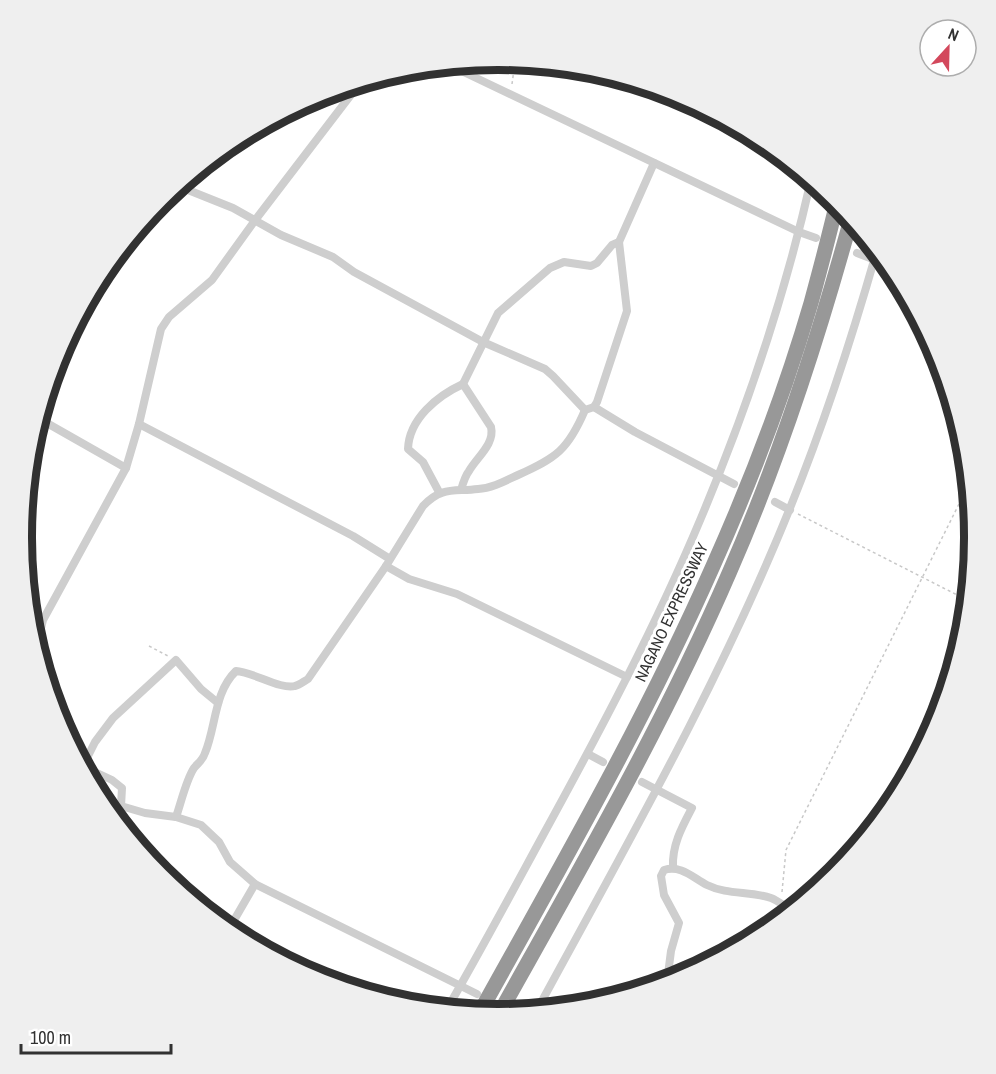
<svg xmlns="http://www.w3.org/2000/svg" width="996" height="1074" viewBox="0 0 996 1074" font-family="'Archivo Narrow',sans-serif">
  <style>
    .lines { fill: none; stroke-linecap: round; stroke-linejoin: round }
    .minor-tunnel { stroke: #d6d6d6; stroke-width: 8; stroke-dasharray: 8 4; stroke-linecap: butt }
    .path { stroke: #c8c8c8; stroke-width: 1.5; stroke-dasharray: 3 3; stroke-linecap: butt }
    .minor { stroke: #cecece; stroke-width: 8 }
    .motorway { stroke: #989898; stroke-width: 15 }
    .labels { text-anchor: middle; stroke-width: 6; stroke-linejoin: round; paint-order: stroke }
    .street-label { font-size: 16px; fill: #313131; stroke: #fff }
    .rim { fill: none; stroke: #313131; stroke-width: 8 }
  </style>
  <rect width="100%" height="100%" fill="#fff"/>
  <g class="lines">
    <polyline class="minor-tunnel" points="485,999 513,1013"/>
    <g class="path">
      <polyline points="512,84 515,62"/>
      <polyline points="798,514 969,601"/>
      <polyline points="149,646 168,656"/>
      <polyline points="782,892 786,850 970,482"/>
    </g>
    <g class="minor">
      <polyline points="449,65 799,232 816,238"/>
      <polyline points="178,186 233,208 281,235 333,257 354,272 483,342 545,369 553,376 585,410"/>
      <polyline points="857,253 888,265"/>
      <polyline points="463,384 498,313 550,268 564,262 591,266 597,263 612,245 619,242"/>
      <polyline points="594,407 635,432 734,484"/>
      <polyline points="38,418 126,468"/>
      <polyline points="139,424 353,536 390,559"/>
      <path d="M 439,492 L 423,462 L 408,449 C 409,419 437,396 463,384 L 491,427 C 495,444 477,457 469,471 C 465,476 463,483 461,490"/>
      <polyline points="775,502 790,510"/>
      <polyline points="386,566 409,579 457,594 627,677"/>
      <polyline points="36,649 43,620 126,468 139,424 161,329 169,317 212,280 256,219 360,83"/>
      <polyline points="588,754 603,762"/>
      <polyline points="82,766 112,780 122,788 121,806"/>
      <polyline points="83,766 95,742 113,718 176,660 201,689 218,703"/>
      <path d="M 642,782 L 692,808 C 682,827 672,845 673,867"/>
      <polyline points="107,808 121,806 145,813 176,817 201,825 219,842 230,862 255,884 477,994"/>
      <path d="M 176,817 C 181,803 186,780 194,768 C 198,763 203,760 205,753 C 216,727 214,692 236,671 C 253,672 281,690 295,686 C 300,685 304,681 308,679 L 386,566 L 423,506 C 442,486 454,492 478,489 C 492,488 505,481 518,475 C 556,458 568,450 585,410 L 594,407 L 597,402 L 627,311 L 619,242 L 654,163"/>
      <polyline points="158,871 164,877"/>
      <polyline points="200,906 233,922 255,884"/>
      <path d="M 667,982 L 671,951 L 679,923 L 664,895 L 661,876 L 664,870 C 681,865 692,877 707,885 C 727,895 751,891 771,898 C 779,901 785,907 792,910"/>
      <path d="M 447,1009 C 480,952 511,894 542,837 C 599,733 655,628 701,518 C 747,409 785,295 811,180"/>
      <path d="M 537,1010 C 626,846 720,682 790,508 C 824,424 852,338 877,250"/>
    </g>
    <g class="motorway">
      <path d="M 480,1012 C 561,866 645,720 713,566 C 751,481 785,392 811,303 C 820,270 829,236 837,202"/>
      <path d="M 499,1014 C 580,869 664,724 730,571 C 780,457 818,339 851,219"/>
    </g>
  </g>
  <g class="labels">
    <g class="street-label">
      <text transform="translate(671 612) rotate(-65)" y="6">NAGANO EXPRESSWAY</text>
    </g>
  </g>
  <path d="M0 0H996V1074H0ZM498 70H498A466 466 0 0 1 964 536V538A466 466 0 0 1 498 1004H498A466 466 0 0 1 32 538V536A466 466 0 0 1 498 70Z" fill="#efefef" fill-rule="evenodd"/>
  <path class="rim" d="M498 70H498A466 466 0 0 1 964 536V538A466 466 0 0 1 498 1004H498A466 466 0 0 1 32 538V536A466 466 0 0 1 498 70Z"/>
  <g transform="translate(948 48) rotate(22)"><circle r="28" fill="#ffffff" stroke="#adadad" stroke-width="1.5"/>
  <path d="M0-4.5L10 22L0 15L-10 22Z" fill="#d3485c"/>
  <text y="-9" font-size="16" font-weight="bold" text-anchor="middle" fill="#313131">N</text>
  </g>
  <path d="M21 1044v9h150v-9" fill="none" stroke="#313131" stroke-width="3"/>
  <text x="30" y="1044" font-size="18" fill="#313131" stroke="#ffffff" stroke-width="4.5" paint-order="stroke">100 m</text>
</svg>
